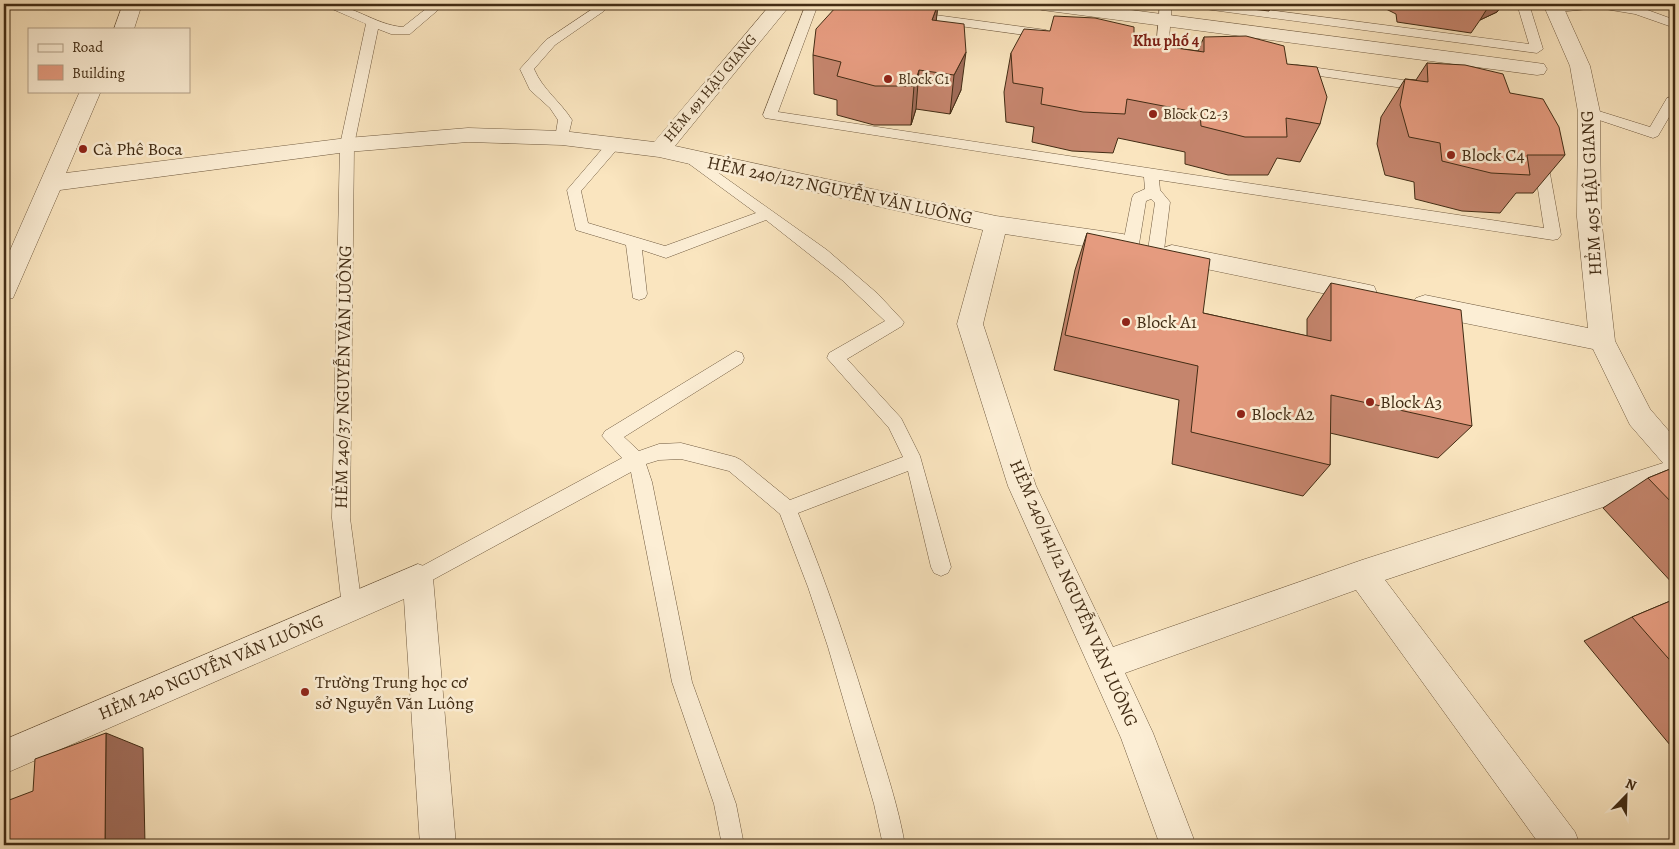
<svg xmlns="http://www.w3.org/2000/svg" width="1679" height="849" viewBox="0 0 1679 849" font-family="Alegreya,serif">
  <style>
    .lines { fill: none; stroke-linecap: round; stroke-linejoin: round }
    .service-casing { stroke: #705a3f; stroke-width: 1 }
    .minor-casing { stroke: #705a3f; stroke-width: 1 }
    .service { fill: #fceed5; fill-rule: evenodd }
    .minor { fill: #fceed5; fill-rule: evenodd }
    .wall { fill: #c5856d; stroke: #422c14 }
    .shaded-wall { fill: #a06c59; stroke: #422c14 }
    .building { fill: #e59b7f; stroke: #422c14 }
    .poi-dot { fill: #8f2418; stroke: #fceed5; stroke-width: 2 }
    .labels { text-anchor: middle; stroke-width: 5; stroke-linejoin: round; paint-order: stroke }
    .far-poi-label { font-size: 15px; fill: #422c14; stroke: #fceed5; text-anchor: start }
    .far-street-label { font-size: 15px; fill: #422c14; stroke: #fceed5 }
    .far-neighbourhood-label { font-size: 16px; font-weight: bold; fill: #7a1f14; stroke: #fceed5 }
    .poi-label { font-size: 18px; fill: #422c14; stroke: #fceed5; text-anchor: start }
    .street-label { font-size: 18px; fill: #422c14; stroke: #fceed5 }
  </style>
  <rect width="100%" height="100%" fill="#fae5bf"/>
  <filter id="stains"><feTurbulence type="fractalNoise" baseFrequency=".004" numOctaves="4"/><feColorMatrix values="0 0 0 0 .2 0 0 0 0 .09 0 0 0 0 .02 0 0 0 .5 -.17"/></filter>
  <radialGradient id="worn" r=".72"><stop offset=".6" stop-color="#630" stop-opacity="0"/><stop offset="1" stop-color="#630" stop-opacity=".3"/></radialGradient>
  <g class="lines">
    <g class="service-casing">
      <g id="service">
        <path d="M 321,4 C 351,2 374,25 403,27 L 432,4 L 445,4 L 410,34 L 391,34 L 378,29 L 354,145 L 350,518 L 362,607 L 359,614 L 352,616 L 345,614 L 342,607 L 332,518 L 340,145 L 366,24 Z"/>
        <path d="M 600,4 L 604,5 L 606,8 L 604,11 L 555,45 L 534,69 C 543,90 560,101 572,120 L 567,141 L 557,141 L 555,138 L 558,120 L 550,108 L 530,90 L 520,69 L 546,40 Z"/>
        <path d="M 806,4 C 821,3 878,1 888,12 L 882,16 L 817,7 L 778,112 L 1544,228 L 1533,157 L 1540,152 L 1547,157 L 1561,235 L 1558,239 L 1553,240 L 1159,180 L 1160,190 L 1170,202 L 1164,250 L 1161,254 L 1151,254 L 1148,250 L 1155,203 L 1151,199 L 1146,201 L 1139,244 L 1136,248 L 1126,248 L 1123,244 L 1132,198 L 1134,194 L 1145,189 L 1144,177 L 765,118 L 763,115 Z"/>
        <polygon points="1160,4 1172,4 1168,50 1162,54 1156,50"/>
        <polygon points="1191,4 1223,4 1529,44 1517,4 1529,4 1543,49 1537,53 1197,8"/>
        <polygon points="1563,4 1618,4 1642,8 1675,20 1675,28 1635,14 1599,8 1557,12 1551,8 1553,5"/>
        <polygon points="913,12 1046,30 1052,34 1046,38 909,19 907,16 909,13"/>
        <polygon points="1297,65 1424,83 1431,87 1424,91 1292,72 1290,69 1292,66"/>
        <polygon points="1675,96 1675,107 1658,136 1653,138 1584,115 1582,112 1589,108 1650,127 1667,98"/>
        <path d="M 614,139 L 619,141 L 621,144 L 619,147 L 581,191 L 588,223 L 665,246 L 756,213 L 677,155 L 684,150 L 689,152 L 827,250 L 878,294 L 904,322 L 902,326 L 847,359 L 901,418 L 920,456 L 951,567 L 948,573 L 941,576 L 934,573 L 931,567 L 908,471 L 798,513 C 827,584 851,655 873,728 C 885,767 898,805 905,845 L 883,845 L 874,804 L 828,647 L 808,587 L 780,514 L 729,471 L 681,459 L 659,460 L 646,464 L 652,482 L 692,682 L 736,804 L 744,845 L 722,845 L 714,804 L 672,682 L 631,472 L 425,584 L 418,587 L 411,584 L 408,578 L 411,572 L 622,458 L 602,436 L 605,431 L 736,351 L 742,353 L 744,358 L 742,363 L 624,437 L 639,451 L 659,444 L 681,443 L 735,457 L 741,460 L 790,500 L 903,457 L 889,428 L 827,358 L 829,353 L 885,321 L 842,280 L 766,220 L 666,258 L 642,250 L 647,294 L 645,298 L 639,300 L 633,298 L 626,245 L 576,230 L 567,190 L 609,141 Z"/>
      </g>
    </g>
    <g class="minor-casing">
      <g id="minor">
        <polygon points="123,4 142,4 134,29 114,29"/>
        <polygon points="771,4 791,4 675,146 996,216 1123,234 1131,237 1135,243 1131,249 1123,252 1005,234 983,324 1036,486 1113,647 1362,560 1663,463 1630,425 1593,349 1425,315 1416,312 1412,305 1416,298 1425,295 1588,328 1577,217 1578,112 1570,66 1543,4 1562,4 1590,66 1600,112 1601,217 1615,341 1650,409 1675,438 1675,483 1385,580 1575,832 1580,845 1540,845 1356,590 1125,673 1153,733 1196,845 1160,845 1121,738 1008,486 957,324 983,230 659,157 562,145 468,142 347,152 60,190 16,291 13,298 4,300 4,264 80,91 101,91 66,173 347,138 468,128 562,131 654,142"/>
        <polygon points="1032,4 1085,4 1537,63 1544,64 1547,69 1544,74 1537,75 1042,10 1035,8"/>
        <polygon points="1172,245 1365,284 1374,286 1377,293 1374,300 1365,302 1163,260 1160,254 1163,248"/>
        <polygon points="418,564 429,568 433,578 456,845 420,845 404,599 4,774 4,740"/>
      </g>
    </g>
    <use href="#service" class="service"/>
    <use href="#minor" class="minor"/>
  </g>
  <g class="wall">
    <polygon points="938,4 936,21 961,90 950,114 916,109 911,125 874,125 837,115 837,100 814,94 813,55"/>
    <polygon points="1210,4 1273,4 1269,11"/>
    <polygon points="1376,4 1503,4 1497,12 1480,20 1471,33 1397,22 1396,14"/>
    <polygon points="1204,37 1287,64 1320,124 1300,162 1277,158 1268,175 1228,175 1185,164 1185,152 1118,138 1113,153 1072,151 1032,142 1034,127 1006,122 1004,92 1011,53 1134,42 1198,51"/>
    <polygon points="1427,63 1510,93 1565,155 1533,193 1516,193 1500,213 1462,211 1415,199 1414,182 1385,175 1377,144 1381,117 1405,79 1416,80"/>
    <polygon points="1087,233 1203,313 1307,336 1307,319 1331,283 1472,426 1438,458 1330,433 1330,465 1303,496 1172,464 1179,400 1054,370 1075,270"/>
    <polygon points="1675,467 1675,586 1603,508 1648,478"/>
    <polygon points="1675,599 1675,751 1584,641 1632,617"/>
  </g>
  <g class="shaded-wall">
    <polygon points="938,4 934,42 932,20"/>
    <polygon points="1490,4 1503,4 1497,12 1480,20"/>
    <polygon points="966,52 961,90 950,114 954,75"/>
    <polygon points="919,70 916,109 911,125 914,86"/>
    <polygon points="106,733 143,748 145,845 105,845"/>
  </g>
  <g class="building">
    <polygon points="862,4 938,4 932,20 964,24 966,52 954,75 919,70 914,86 875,86 837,76 841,62 813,55 816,29 836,7 860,9"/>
    <polygon points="1054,16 1095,18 1134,27 1134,42 1204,52 1204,37 1246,36 1284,46 1287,64 1317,67 1327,97 1320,124 1286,118 1287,137 1245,137 1201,126 1200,113 1127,99 1125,114 1083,112 1041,104 1043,88 1013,83 1011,53 1024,29 1050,31"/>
    <polygon points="1427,63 1465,65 1503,74 1510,93 1543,99 1559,127 1565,155 1527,155 1530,175 1491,173 1442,161 1440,143 1409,137 1400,105 1405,79 1428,82"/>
    <polygon points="1087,233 1210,259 1203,313 1331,341 1331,283 1461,310 1472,426 1331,395 1330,465 1191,432 1198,366 1065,335"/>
    <polygon points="1675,467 1675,506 1648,478"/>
    <polygon points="1675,599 1675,666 1632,617"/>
    <polygon points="106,733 105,845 4,845 4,802 33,791 35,759"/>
  </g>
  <g class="poi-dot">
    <circle cx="888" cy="79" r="5"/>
    <circle cx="1153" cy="114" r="5"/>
    <circle cx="83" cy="149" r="5"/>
    <circle cx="1451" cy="155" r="5"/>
    <circle cx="1126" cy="322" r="5"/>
    <circle cx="1370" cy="402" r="5"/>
    <circle cx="1241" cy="414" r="5"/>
    <circle cx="305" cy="692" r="5"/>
  </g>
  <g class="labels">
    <g class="far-poi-label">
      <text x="898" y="84">Block C1</text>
      <text x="1163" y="119">Block C2-3</text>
    </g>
    <g class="far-street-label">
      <text transform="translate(710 88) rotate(-50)" y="5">HẺM 491 HẬU GIANG</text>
    </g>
    <g class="far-neighbourhood-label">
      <text x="1166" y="46">Khu phố 4</text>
    </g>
    <g class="poi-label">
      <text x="93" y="155">Cà Phê Boca</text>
      <text x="1461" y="161">Block C4</text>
      <text x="1136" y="328">Block A1</text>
      <text x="1380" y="408">Block A3</text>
      <text x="1251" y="420">Block A2</text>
      <text x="315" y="688">Trường Trung học cơ<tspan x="315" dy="21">sở Nguyễn Văn Luông</tspan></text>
    </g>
    <g class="street-label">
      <text transform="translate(840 190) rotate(12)" y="6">HẺM 240/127 NGUYỄN VĂN LUÔNG</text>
      <text transform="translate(1591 193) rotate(-93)" y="6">HẺM 405 HẬU GIANG</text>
      <text transform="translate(343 377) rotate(-89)" y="6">HẺM 240/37 NGUYỄN VĂN LUÔNG</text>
      <text transform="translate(1074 593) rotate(66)" y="6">HẺM 240/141/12 NGUYỄN VĂN LUÔNG</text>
      <text transform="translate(211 667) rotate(-23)" y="6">HẺM 240 NGUYỄN VĂN LUÔNG</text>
    </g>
  </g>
  <rect width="1679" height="849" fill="none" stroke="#fae5bf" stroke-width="20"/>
  <rect x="5" y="5" width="1669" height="839" fill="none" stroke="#422c14" stroke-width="2.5"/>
  <rect x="10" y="10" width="1659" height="829" fill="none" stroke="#422c14"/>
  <rect x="28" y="28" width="162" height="65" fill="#fceed5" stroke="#b2a088"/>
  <rect x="38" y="44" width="25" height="8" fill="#fceed5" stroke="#b2a088"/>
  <text x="72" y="52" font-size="15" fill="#422c14">Road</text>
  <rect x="38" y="65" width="25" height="15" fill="#e59b7f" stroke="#b2a088"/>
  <text x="72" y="78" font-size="15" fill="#422c14">Building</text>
  <g transform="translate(1626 796) rotate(23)" stroke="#fceed5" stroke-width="4" paint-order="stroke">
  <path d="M0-4L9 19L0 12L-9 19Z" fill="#422c14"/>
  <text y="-8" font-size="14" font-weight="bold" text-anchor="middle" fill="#422c14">N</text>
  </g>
  <rect width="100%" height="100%" filter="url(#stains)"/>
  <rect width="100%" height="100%" fill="url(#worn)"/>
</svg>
